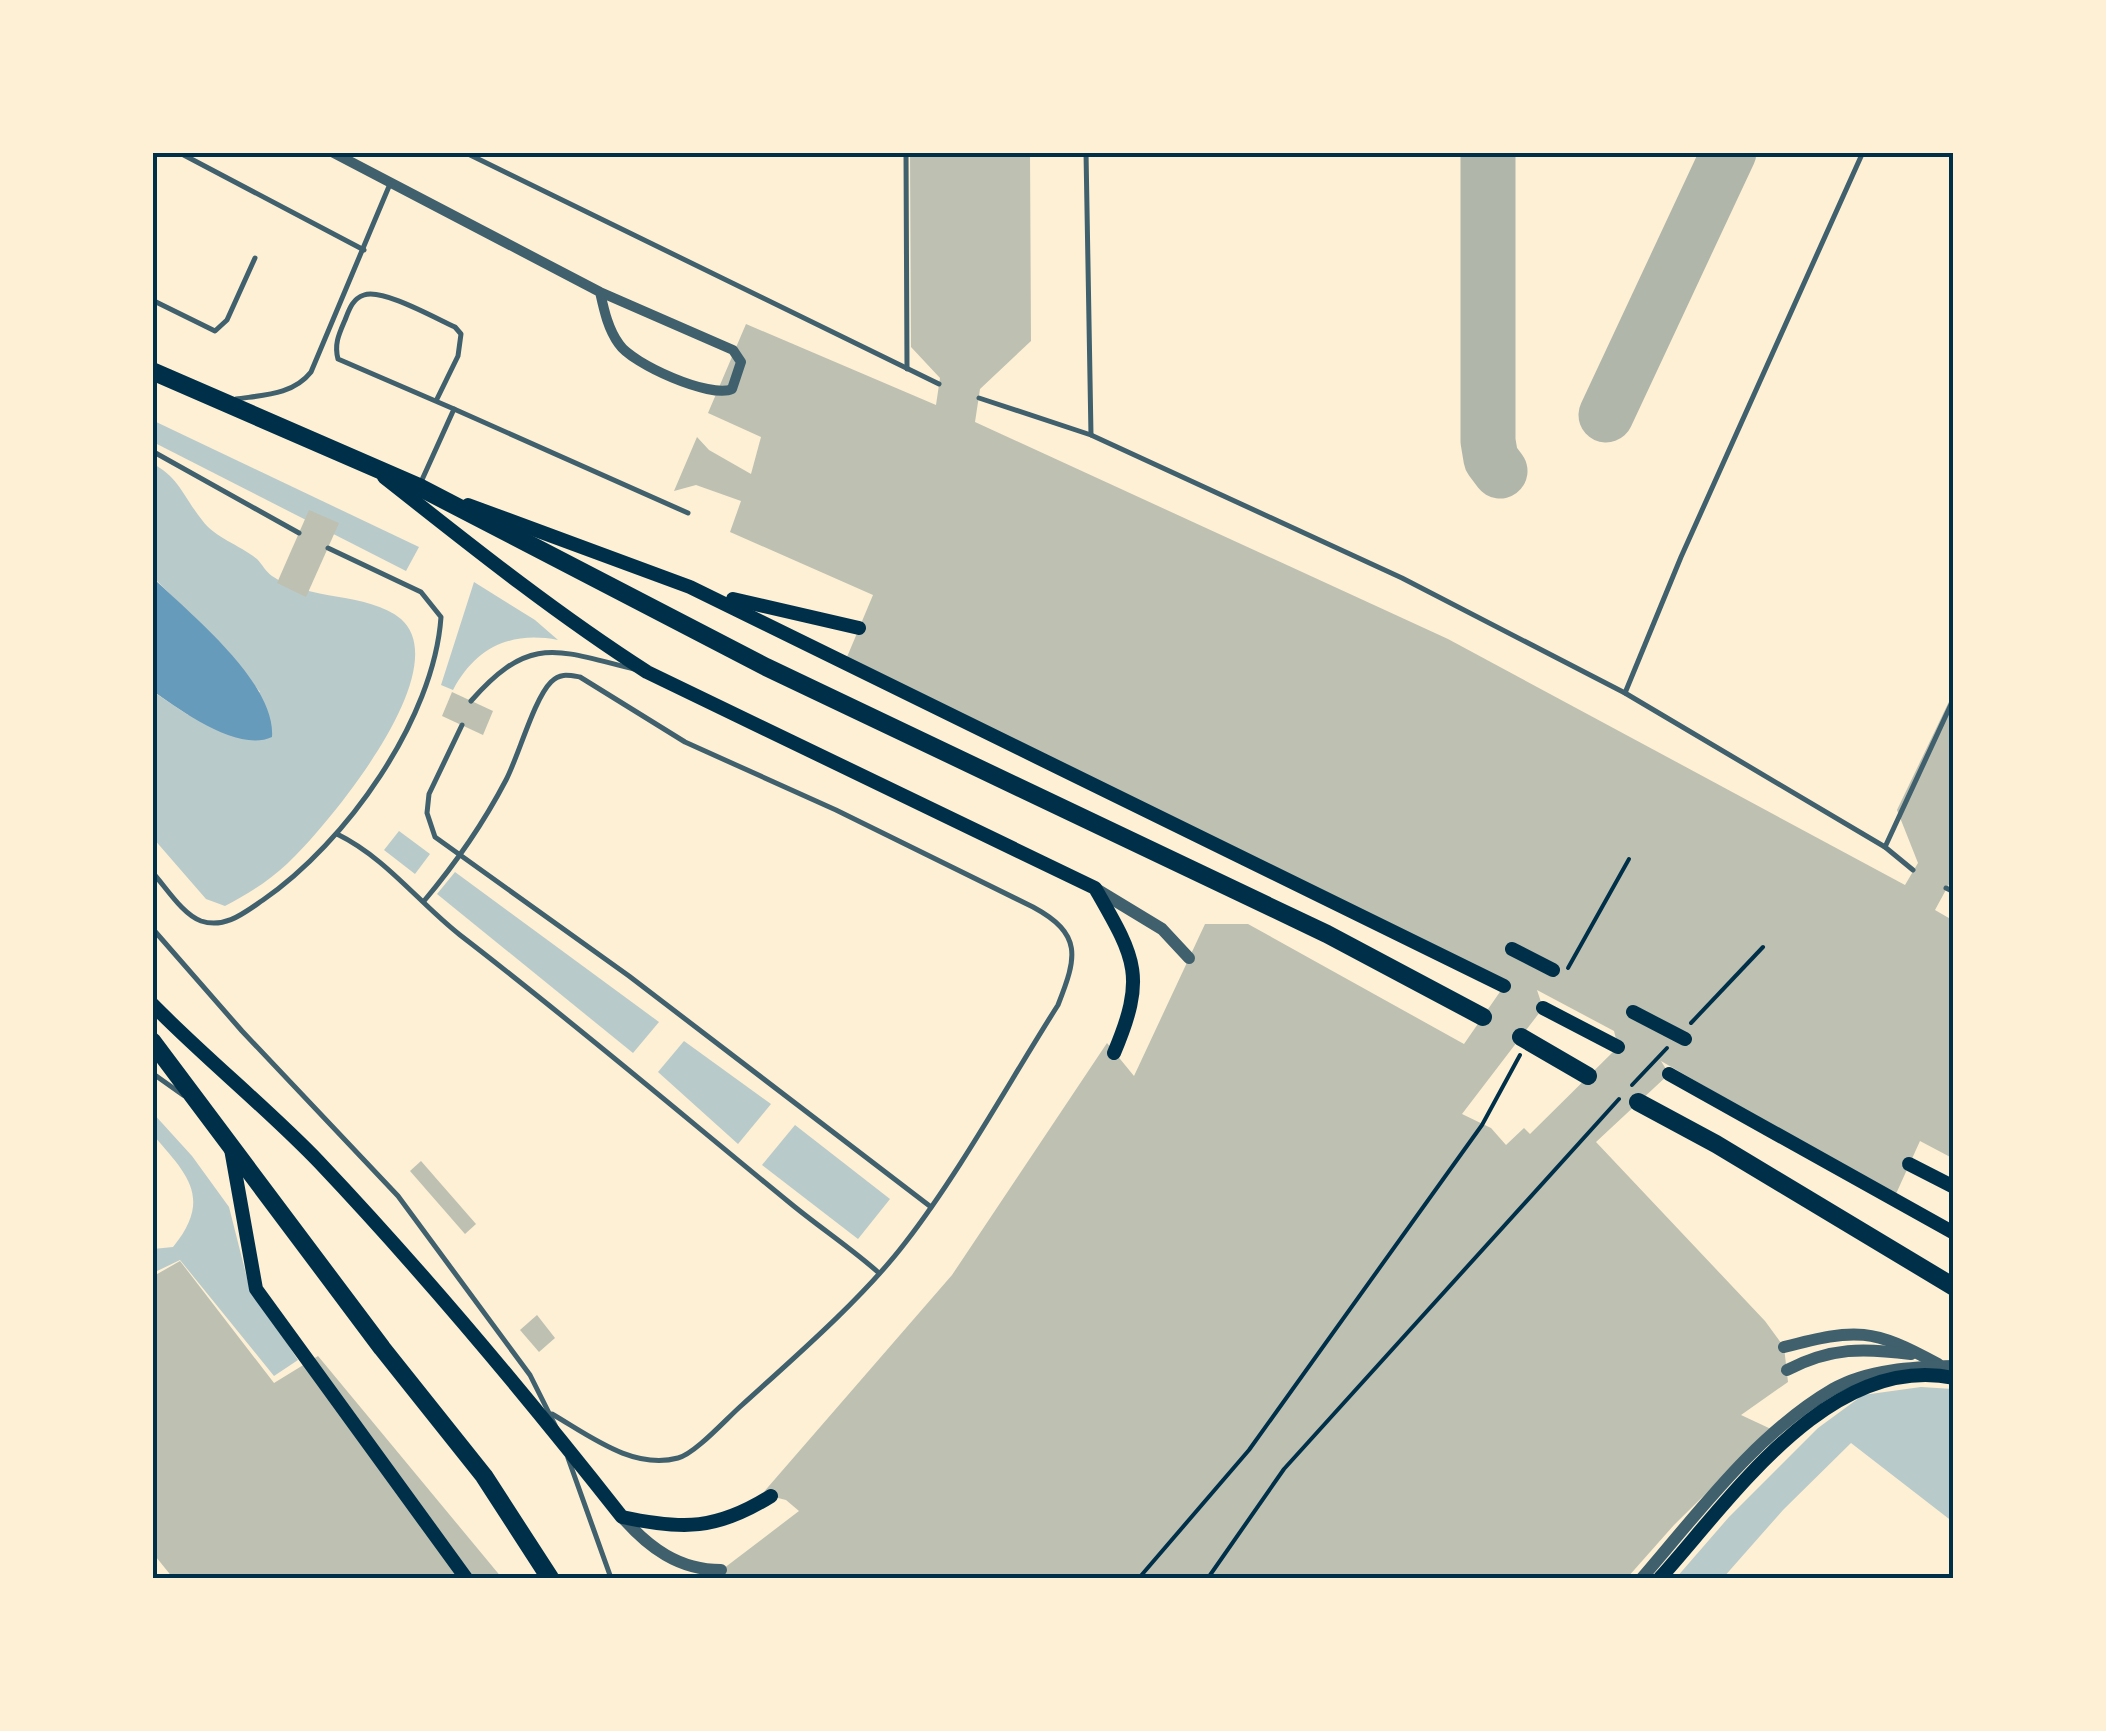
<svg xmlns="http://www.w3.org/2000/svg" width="2106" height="1731" viewBox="0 0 2106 1731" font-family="'Fira Sans Condensed',sans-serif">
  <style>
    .green { fill: #b9caca }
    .water { fill: #669bbc }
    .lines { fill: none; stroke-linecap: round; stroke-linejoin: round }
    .taxiway { stroke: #b1b6ab; stroke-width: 55 }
    .building { fill: #bec0b2; fill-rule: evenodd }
    .path { stroke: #003049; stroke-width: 4 }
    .service { stroke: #3f606c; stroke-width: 5 }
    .minor { stroke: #3f606c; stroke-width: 10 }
    .tertiary { stroke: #3f606c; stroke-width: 12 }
    .secondary { stroke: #003049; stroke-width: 14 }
    .trunk { stroke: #003049; stroke-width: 18 }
    .neatline { fill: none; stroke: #003049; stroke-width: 4 }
  </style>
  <rect width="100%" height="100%" fill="#fdf0d5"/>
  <g class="green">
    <polygon points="152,420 419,547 406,571 153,442"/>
    <path d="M 153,464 C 178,476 185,499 202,520 C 215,538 240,545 257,559 C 262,564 266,572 272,576 C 307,601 369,592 401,619 C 458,670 327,826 288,863 C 269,881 248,894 225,906 L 206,899 L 153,838 L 152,691 L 188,715 L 260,692 L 226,650 L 153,577 Z"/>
    <path d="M 474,582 L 535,620 L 558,640 C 511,631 476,647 453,690 L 441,685 Z"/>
    <polygon points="399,831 430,854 415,874 384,850"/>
    <polygon points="455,872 659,1022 633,1053 437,894"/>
    <polygon points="684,1041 771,1104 738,1144 658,1072"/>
    <path d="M 152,1112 L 192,1156 L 229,1207 L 249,1286 L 298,1360 L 274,1376 L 180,1260 L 153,1273 L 153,1249 L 173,1247 C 213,1198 187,1174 153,1135 Z"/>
    <polygon points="795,1125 890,1199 858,1239 762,1165"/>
    <polygon points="1921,1387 1953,1389 1953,1522 1851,1443 1783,1510 1723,1578 1676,1578 1729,1517 1818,1428 1863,1395"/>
  </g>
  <path class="water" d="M 152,577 C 189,613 276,682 272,737 C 238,753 180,710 153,691 Z"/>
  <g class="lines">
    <g class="taxiway">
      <polyline points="1488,152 1488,441 1491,459 1500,471"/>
      <polyline points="1606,415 1729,152"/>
    </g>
  </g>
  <g class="building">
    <path d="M 910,152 L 1030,152 L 1031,341 L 980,389 L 975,422 L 1448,639 L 1905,885 L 1918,863 L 1897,810 L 1954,691 L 1954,875 L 1935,910 L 1954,921 L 1954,1159 L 1920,1141 L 1895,1196 L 1661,1061 L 1669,1074 L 1596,1142 L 1765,1321 L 1784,1347 L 1788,1382 L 1741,1415 L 1771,1429 L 1674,1525 L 1627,1578 L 711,1578 L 799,1511 L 786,1500 L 762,1494 L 952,1275 L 1107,1043 L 1134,1076 L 1205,924 L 1248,924 L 1464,1044 L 1504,986 L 847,657 L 873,595 L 730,532 L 741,501 L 696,485 L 674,491 L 697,437 L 709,450 L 751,474 L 761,437 L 708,413 L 746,324 L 936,405 L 940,378 L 911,347 ZM 1537,990 L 1614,1031 L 1618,1047 L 1530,1134 L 1524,1128 L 1506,1145 L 1491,1128 L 1462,1114 L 1543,1008 Z"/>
    <polygon points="309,510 339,523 306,597 277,583"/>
    <polygon points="452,692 493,711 483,735 442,716"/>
    <polygon points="421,1161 476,1224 465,1234 410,1171"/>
    <polygon points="180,1261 274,1383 318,1356 502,1578 173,1578 152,1552 152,1277"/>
    <polygon points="537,1315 555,1338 539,1352 520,1330"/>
  </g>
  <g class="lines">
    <g class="path">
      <polyline points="1568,968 1629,859"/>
      <polyline points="1691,1023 1763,947"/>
      <polyline points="1632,1085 1667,1048"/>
      <polyline points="1139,1578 1249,1450 1482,1125 1520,1055"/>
      <polyline points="1208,1578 1284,1469 1619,1099"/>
    </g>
    <g class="service">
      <polyline points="178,152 364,250"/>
      <polyline points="464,152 939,384"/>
      <polyline points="906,152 907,369"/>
      <polyline points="1086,152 1091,435"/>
      <polyline points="152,300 215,331 227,320 255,258"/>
      <polyline points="979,398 1091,435 1402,578 1625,693 1885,847 1913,870"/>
      <path d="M 236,399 C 263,395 293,395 311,372 L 390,184"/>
      <polyline points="454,409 688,513"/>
      <polyline points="152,451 299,533"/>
      <path d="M 421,482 L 454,409 L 338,359 C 334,344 339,334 345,320 C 349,310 352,299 364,295 C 382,288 435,318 455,327 L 461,334 L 458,356 L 436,401"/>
      <polyline points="1625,693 1681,557 1863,152"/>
      <path d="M 471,701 C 530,634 556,650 634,669"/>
      <polyline points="462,725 429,794 427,813 435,837 629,976 931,1207"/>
      <path d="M 337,834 C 386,858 418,902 460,935 C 572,1021 680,1113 790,1203 C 819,1227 851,1248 879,1273"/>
      <polyline points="1885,847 1954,698"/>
      <path d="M 152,872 C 166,887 182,914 201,921 C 225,929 244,913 263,900 C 346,843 434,719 441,617 L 421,592 L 328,548"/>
      <polyline points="1946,888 1954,892"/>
      <path d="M 424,901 C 456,863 483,824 506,780 C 519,755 534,699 551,682 C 560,673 568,675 580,677 L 685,742 L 836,810 L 1033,907 C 1083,934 1077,957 1058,1005 C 1009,1082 960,1172 905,1243 C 863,1298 794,1358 742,1405 C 727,1418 695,1454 678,1458 C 633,1470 590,1436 552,1414"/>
      <polyline points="152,928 242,1031 398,1196 530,1375 557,1429"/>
      <polyline points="152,1073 183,1095"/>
      <polyline points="568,1458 611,1578"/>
    </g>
    <path class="minor" d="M 332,152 L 600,292 L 733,350 L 741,362 L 732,389 C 711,399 632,364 619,344 C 608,329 604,310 600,292"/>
    <g class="tertiary">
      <polyline points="1096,889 1162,929 1189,958"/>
      <path d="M 1784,1347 C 1857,1328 1872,1328 1938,1364"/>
      <path d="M 1787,1370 C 1831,1347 1864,1348 1911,1354"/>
      <path d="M 622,1517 C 649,1548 679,1570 721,1570"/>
      <path d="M 1642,1578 C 1699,1512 1756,1434 1833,1389 C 1868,1369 1914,1367 1954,1366"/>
    </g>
    <g class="secondary">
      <path d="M 384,477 C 470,545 555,613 647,672 L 1095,888 C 1135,958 1147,975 1114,1053"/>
      <polyline points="468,505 690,587 1504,986"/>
      <polyline points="733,599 859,628"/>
      <polyline points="1512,949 1553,970"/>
      <path d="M 152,1004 C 206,1059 266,1107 319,1162 C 426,1275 526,1395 622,1517 C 683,1530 717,1530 771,1496"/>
      <polyline points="1543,1008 1618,1047"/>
      <polyline points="1633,1012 1685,1039"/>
      <polyline points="1669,1074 1954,1233"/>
      <polyline points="231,1149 256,1289 466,1578"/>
      <polyline points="1909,1164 1954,1187"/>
      <path d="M 1660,1578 C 1732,1498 1830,1352 1954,1378"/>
    </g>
    <g class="trunk">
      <polyline points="152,371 419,487 766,667 1327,934 1483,1017"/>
      <polyline points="1521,1037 1588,1076"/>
      <polyline points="152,1041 382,1348 484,1476 550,1578"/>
      <polyline points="1638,1102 1716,1144 1954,1287"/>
    </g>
  </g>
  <rect width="2106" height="1731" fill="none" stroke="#fdf0d5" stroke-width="310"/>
  <rect x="155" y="155" width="1796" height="1421" class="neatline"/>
</svg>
